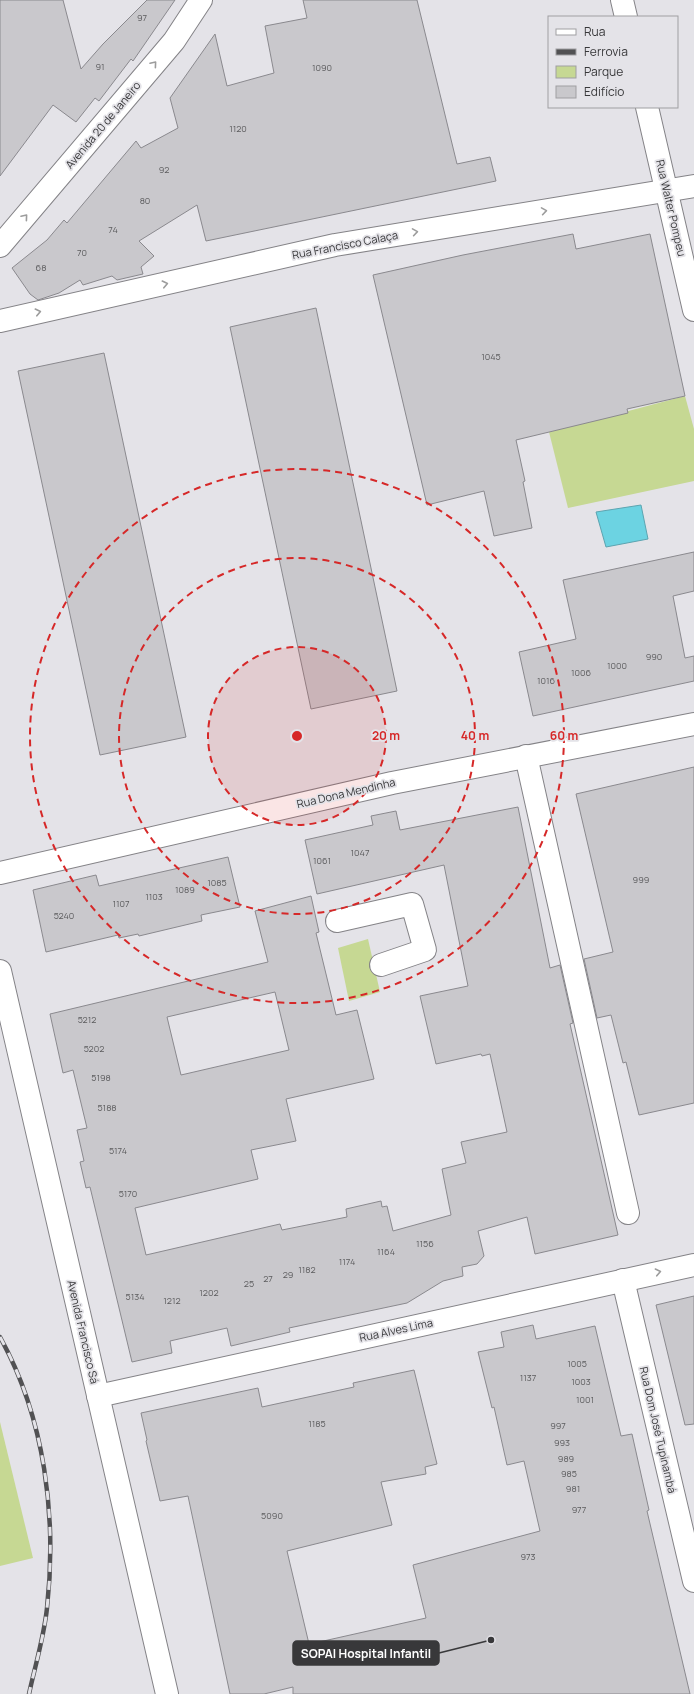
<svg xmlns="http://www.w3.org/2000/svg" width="694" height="1694" viewBox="0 0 694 1694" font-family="Manrope,sans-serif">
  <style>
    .green { fill: #c6d893 }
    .water { fill: #6cd3e2; stroke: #5ca4b0 }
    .building { fill: #c9c8cc; stroke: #8a898e; fill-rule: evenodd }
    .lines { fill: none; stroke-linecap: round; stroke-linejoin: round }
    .minor-casing { stroke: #848387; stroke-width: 24 }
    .major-casing { stroke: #848387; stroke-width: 24 }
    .minor { stroke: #fff; stroke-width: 22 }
    .major { stroke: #fff; stroke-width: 22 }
    .rail-casing { stroke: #515153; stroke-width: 4.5 }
    .rail { stroke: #e4e3e8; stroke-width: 3; stroke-dasharray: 9; stroke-linecap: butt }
    .oneway { stroke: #9c9c9c }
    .ring { fill: none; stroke: #d62828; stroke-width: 2; stroke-dasharray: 7 5 }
    .labels { text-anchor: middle; stroke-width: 3.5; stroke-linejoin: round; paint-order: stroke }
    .number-label { font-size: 9px; fill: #5c5c5e }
    .street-label { font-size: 11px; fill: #38383a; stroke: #e4e3e8 }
    .centre { fill: #d62828; stroke: #e4e3e8; stroke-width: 2 }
    .ring-label { font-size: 12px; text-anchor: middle; font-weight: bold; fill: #d62828; stroke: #e4e3e8; stroke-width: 3.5; stroke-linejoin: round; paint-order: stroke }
    .leader { fill: none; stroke: #38383a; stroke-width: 1.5 }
    .callout-dot { fill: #38383a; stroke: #e4e3e8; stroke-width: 1.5 }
    .callout { fill: #38383a; stroke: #38383a; stroke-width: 1.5 }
    .callout-label { font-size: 12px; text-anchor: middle; font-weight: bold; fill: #fff }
  </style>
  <rect width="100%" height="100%" fill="#e4e3e8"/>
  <g class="green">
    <polygon points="685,396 694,429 694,481 568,508 549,432"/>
    <polygon points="368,939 380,992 349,1001 338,948"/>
    <polygon points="0,1422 33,1558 0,1566"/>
  </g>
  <polygon class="water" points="641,505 648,539 606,547 596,512"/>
  <g class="building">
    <polygon points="0,0 63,0 81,69 103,44 147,0 175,0 133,61 131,59 99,101 95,98 76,122 53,105 0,176"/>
    <polygon points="303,0 417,0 457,164 490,157 496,181 206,241 197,205 139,241 154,256 141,267 143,274 117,280 112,276 83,285 80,280 59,293 38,300 30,294 12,268 47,240 64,220 67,223 136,141 141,148 178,128 170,98 215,34 227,86 274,73 265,26 307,18"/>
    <polygon points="573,234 576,249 650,234 685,396 627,409 628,413 516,440 525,481 523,482 532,528 494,536 484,491 427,505 373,275 463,255"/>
    <polygon points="316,308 397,691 311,709 230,327"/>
    <polygon points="104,353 186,737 100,755 18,371"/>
    <polygon points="694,552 694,591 673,596 685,658 694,656 694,681 533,716 519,652 576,639 563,580"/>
    <polygon points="694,767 694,1103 639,1115 626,1062 623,1063 611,1015 597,1018 584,959 613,952 576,794"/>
    <path d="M 518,807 L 550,968 L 560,965 L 573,1023 L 570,1024 L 618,1235 L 535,1254 L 527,1217 L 478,1231 L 484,1256 L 477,1264 L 462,1267 L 463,1276 L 443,1281 L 407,1303 L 289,1328 L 290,1332 L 231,1346 L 227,1328 L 170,1341 L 172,1353 L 132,1362 L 90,1187 L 86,1188 L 80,1162 L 84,1161 L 77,1130 L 87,1128 L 73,1070 L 63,1073 L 50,1014 L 268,962 L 255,911 L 311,896 L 319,932 L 316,933 L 336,1015 L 357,1010 L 374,1079 L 286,1099 L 296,1141 L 251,1150 L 258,1179 L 135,1208 L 146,1255 L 280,1224 L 282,1230 L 347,1217 L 346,1209 L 381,1201 L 382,1207 L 387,1206 L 393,1231 L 451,1215 L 442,1169 L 466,1163 L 461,1142 L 507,1132 L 490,1054 L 482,1056 L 481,1054 L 436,1064 L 420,996 L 468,986 L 444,865 L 317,894 L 305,840 L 373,825 L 371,816 L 396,811 L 400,830 ZM 275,992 L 289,1050 L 181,1075 L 167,1017 Z"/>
    <polygon points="228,857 240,907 201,915 202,921 139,936 138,934 119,938 118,935 46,952 33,890 96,875 99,886"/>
    <polygon points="694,1296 694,1424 685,1425 656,1305"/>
    <polygon points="533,1325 536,1339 595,1326 621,1436 632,1434 649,1510 647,1511 690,1694 293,1694 293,1687 264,1694 230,1694 188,1496 160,1501 146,1441 147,1440 141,1413 258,1388 262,1407 354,1387 353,1383 414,1370 437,1464 425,1467 426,1474 381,1482 392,1525 287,1551 309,1644 319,1642 426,1618 413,1565 540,1531 524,1461 507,1465 494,1407 492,1408 478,1352 504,1347 501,1332"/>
  </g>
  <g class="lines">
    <g class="minor-casing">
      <g id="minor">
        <polyline points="622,0 626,17"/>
        <polyline points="647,107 694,310"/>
        <polyline points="0,246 174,41 201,0"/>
        <polyline points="0,321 335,245 694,186"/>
        <polyline points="526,756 628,1213"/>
        <polyline points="0,873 392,783 694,724"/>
        <polyline points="337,921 412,904 425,950 381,965"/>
        <polyline points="623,1280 694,1581"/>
        <polyline points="98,1396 694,1265"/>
      </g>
    </g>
    <g class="major-casing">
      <polyline id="major" points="0,971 167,1694"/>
    </g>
    <use href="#minor" class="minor"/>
    <use href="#major" class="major"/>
    <g class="rail-casing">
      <path id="rail" d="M 0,1337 C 45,1418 57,1517 47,1608 C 44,1637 35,1666 29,1694"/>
    </g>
    <use href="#rail" class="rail"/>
  </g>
  <defs><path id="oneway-chevron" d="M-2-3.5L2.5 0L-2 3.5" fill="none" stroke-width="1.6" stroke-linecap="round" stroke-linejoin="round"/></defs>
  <g class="oneway">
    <use href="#oneway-chevron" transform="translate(154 64) rotate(-50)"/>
    <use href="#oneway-chevron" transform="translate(544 211) rotate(-9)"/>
    <use href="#oneway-chevron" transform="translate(25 217) rotate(-50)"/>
    <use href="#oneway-chevron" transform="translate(415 232) rotate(-9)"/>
    <use href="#oneway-chevron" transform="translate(165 284) rotate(-13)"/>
    <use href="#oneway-chevron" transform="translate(38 312) rotate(-13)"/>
    <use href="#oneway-chevron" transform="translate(658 1272) rotate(-12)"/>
  </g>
  <circle cx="297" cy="736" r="89" fill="#d62828" fill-opacity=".12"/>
  <g class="ring">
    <circle cx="297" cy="736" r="89"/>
    <circle cx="297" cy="736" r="178"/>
    <circle cx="297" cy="736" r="267"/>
  </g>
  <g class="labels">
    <g class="number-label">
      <text x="142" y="21">97</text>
      <text x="100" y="70">91</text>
      <text x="322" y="71">1090</text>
      <text x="238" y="132">1120</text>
      <text x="164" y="173">92</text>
      <text x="145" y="204">80</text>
      <text x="113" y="233">74</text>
      <text x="82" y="256">70</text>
      <text x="41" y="271">68</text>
      <text x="491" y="360">1045</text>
      <text x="654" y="660">990</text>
      <text x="617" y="669">1000</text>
      <text x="581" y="676">1006</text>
      <text x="546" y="684">1016</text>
      <text x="360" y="856">1047</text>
      <text x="322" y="864">1061</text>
      <text x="641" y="883">999</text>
      <text x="217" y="886">1085</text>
      <text x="185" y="893">1089</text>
      <text x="154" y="900">1103</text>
      <text x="121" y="907">1107</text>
      <text x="64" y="919">5240</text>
      <text x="87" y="1023">5212</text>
      <text x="94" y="1052">5202</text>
      <text x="101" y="1081">5198</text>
      <text x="107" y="1111">5188</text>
      <text x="118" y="1154">5174</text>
      <text x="128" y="1197">5170</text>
      <text x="425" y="1247">1156</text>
      <text x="386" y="1255">1164</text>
      <text x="347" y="1265">1174</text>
      <text x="307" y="1273">1182</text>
      <text x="288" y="1278">29</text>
      <text x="268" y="1282">27</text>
      <text x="249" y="1287">25</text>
      <text x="209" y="1296">1202</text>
      <text x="135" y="1300">5134</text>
      <text x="172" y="1304">1212</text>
      <text x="577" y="1367">1005</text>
      <text x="528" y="1381">1137</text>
      <text x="581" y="1385">1003</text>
      <text x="585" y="1403">1001</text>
      <text x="317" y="1427">1185</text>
      <text x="558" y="1429">997</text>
      <text x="562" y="1446">993</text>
      <text x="566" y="1462">989</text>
      <text x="569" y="1477">985</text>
      <text x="573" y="1492">981</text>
      <text x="579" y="1513">977</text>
      <text x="272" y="1519">5090</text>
      <text x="528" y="1560">973</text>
    </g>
    <g class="street-label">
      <text transform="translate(103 125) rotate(-50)" y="4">Avenida 20 de Janeiro</text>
      <text transform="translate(671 208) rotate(77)" y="4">Rua Walter Pompeu</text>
      <text transform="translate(345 245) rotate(-11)" y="4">Rua Francisco Calaça</text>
      <text transform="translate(346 793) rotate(-13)" y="4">Rua Dona Mendinha</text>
      <text transform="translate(396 1330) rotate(-12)" y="4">Rua Alves Lima</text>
      <text transform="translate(83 1332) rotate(77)" y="4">Avenida Francisco Sá</text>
      <text transform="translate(658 1430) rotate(77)" y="4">Rua Dom José Tupinambá</text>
    </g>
  </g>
  <circle cx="297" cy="736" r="6" class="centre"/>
  <g class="ring-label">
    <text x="386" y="740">20 m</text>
    <text x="475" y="740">40 m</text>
    <text x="564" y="740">60 m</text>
  </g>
  <path class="leader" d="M491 1640L439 1653"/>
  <circle class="callout-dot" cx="491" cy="1640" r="4"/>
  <rect class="callout" x="293" y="1641" width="146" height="24" rx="4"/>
  <g class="callout-label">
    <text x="366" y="1658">SOPAI Hospital Infantil</text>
  </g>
  <rect x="548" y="16" width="130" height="92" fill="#e4e3e8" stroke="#9f9fa2"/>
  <rect x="556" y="29" width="20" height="6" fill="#ffffff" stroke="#9f9fa2"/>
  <text x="584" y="36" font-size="12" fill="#38383a">Rua</text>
  <rect x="556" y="49" width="20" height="6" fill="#515153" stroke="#9f9fa2"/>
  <text x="584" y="56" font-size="12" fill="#38383a">Ferrovia</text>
  <rect x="556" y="66" width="20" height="12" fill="#c6d893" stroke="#9f9fa2"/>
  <text x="584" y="76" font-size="12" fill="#38383a">Parque</text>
  <rect x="556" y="86" width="20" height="12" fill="#c9c8cc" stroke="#9f9fa2"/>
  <text x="584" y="96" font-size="12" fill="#38383a">Edifício</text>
</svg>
